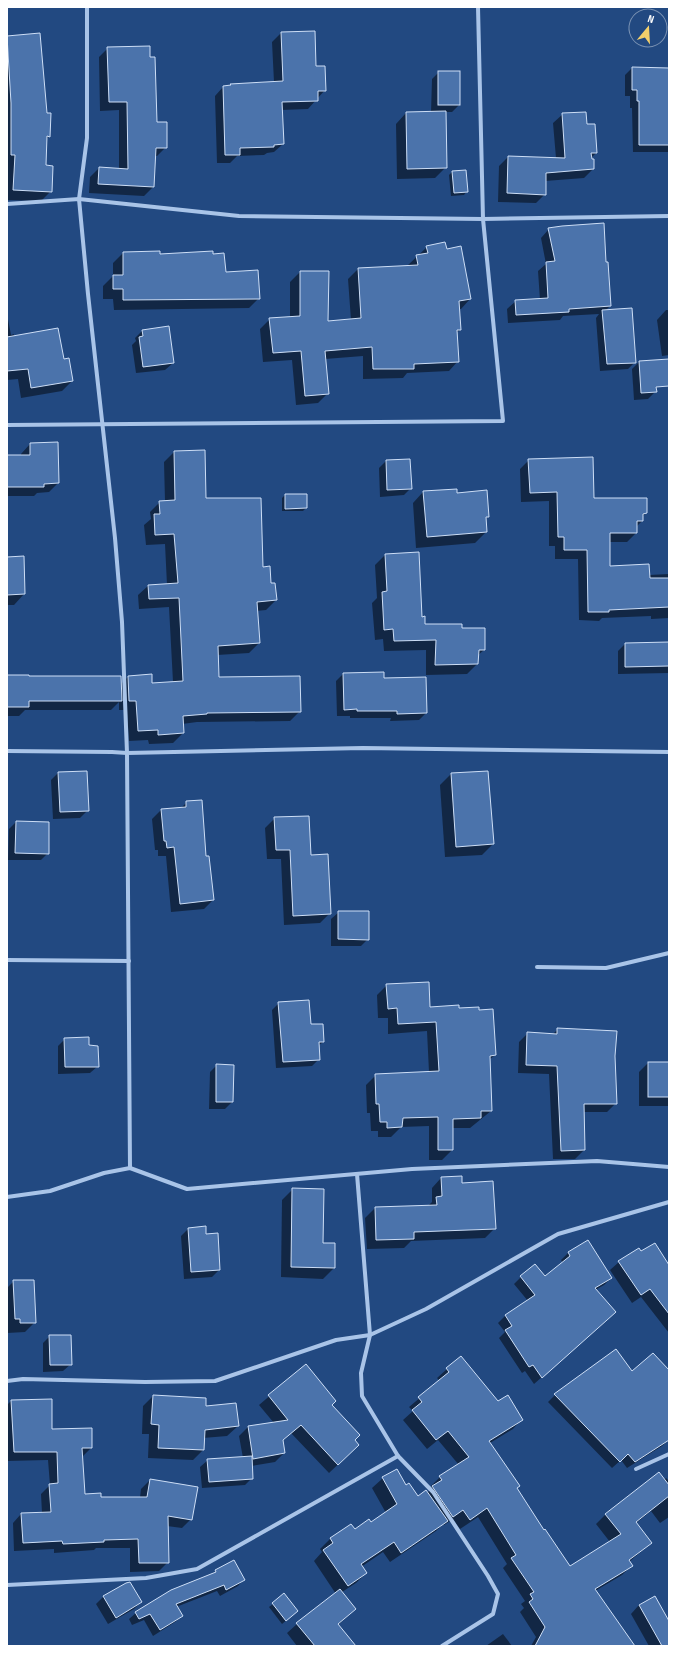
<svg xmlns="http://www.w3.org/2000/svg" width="676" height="1653" viewBox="0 0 676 1653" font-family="'Sofia Sans Condensed',sans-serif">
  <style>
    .shadow { fill: #0007 }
    .building { fill: #4b73ab; stroke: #cddef6 }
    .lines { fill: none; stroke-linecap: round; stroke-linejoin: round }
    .minor { stroke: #a9c4e8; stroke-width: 4 }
  </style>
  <rect width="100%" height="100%" fill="#224981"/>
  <g class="shadow">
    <polygon points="281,33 316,67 325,90 308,109 281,110 283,144 274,152 267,153 264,155 237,156 230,163 217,163 215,96 223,87 229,87 231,85 274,82 272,42"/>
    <polygon points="39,34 49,136 46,140 45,166 51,191 41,201 7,200 7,37"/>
    <polygon points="108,48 149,58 156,123 166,147 157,156 154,156 153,187 144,196 89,193 90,177 99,168 119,169 119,110 100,111 99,57"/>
    <polygon points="632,68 669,69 669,152 633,152 632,108 630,108 630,96 625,96 625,75"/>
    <polygon points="439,72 459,105 452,112 445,112 446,167 435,178 397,179 396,124 406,113 431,113 432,79"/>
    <polygon points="563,114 586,125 596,153 591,158 593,169 584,178 545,181 545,194 536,203 498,202 499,166 508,157 556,158 553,123"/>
    <polygon points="452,172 467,191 464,195 451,196 449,175"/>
    <polygon points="549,229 605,263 610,306 605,311 635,362 628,369 600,371 596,318 599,314 563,316 560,320 508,323 507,309 516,301 540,300 538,271 546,264 541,238"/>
    <polygon points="427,247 446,250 470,299 461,309 458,309 460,330 456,333 458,361 449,371 407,373 403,378 363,379 363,356 325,359 328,393 318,403 296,405 292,360 263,362 260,329 270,319 290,317 290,282 300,272 327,322 351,320 348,279 358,269 407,266"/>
    <polygon points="123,253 159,255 212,255 225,273 259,298 249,308 114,310 113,299 103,299 103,286 113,276 113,263"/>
    <polygon points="666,310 669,310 669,355 662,356 657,320"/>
    <polygon points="7,314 11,335 14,334 14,337 63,360 72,381 62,391 21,398 18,379 7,380"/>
    <polygon points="142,331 173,363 165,370 136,373 132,345 136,341 135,338"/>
    <polygon points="639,362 656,391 648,399 634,400 632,369"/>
    <polygon points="30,444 58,483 49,492 37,493 34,496 7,496 7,456 21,456 21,454"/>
    <polygon points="174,452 206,499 262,568 270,584 276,600 266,610 256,611 259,643 249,653 217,655 218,678 300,711 290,721 197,722 182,724 183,733 173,743 149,744 148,740 129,741 127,710 119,710 119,702 111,710 25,710 19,716 7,716 7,676 120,685 128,677 151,675 151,684 173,682 169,607 139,609 138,595 148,586 167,585 165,544 146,545 144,525 151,519 150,512 160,502 165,501 164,462"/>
    <polygon points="529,460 594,499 646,513 642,517 642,521 636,527 636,533 627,542 609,542 609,567 649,575 669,574 669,618 651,619 651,616 602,618 599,621 579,620 578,559 555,559 555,546 549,546 549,501 521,502 520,469"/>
    <polygon points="386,461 411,488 404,495 380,497 379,468"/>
    <polygon points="423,492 488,516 485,519 486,532 475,543 416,548 413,503"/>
    <polygon points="285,495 306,508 303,511 282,511 282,498"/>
    <polygon points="385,555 422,618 424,625 461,629 484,650 477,656 477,664 467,674 426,675 426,650 384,651 383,639 375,640 372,603 377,598 375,565"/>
    <polygon points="7,558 24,594 14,605 7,605"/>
    <polygon points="669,643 669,673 618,674 618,651 625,644"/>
    <polygon points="343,674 383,679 425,678 426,713 419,720 390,721 391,718 350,718 350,716 337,716 336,681"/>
    <polygon points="58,773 88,810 80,818 53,819 51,780"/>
    <polygon points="451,774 493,844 482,855 445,857 440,785"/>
    <polygon points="187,802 206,857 213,900 204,909 171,912 166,856 158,856 158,850 155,850 152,819 161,810 181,808"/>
    <polygon points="275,818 330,913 320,923 284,925 281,859 267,859 265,828"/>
    <polygon points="16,822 48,853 41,860 8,860 9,829"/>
    <polygon points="339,912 368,939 361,946 331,946 331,919"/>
    <polygon points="387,985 429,1008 458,1009 495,1055 489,1060 491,1111 470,1128 452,1128 452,1150 442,1160 429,1160 429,1126 401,1127 391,1137 378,1137 378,1131 371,1131 370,1113 367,1113 366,1085 376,1075 429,1072 427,1031 388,1034 388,1018 378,1018 377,995"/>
    <polygon points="279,1003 310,1025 323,1042 318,1046 319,1059 312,1066 276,1068 272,1010"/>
    <polygon points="558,1029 614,1056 616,1103 607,1112 583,1112 584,1150 575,1159 553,1159 549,1074 518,1073 519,1042 528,1033 553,1034"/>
    <polygon points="65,1039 88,1046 98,1066 90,1073 58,1074 58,1046"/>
    <polygon points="648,1063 669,1063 669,1106 639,1106 639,1072"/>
    <polygon points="217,1065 233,1066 232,1102 225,1109 209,1109 210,1072"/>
    <polygon points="441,1178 461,1184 495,1228 485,1238 411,1241 404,1248 367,1249 365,1218 375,1208 428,1206 432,1202 432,1188"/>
    <polygon points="293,1189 334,1268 323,1279 281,1277 282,1200"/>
    <polygon points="205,1227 205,1235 217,1234 219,1270 212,1277 184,1279 181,1236 188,1229"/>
    <polygon points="588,1241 611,1278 604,1285 595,1290 608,1319 534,1384 525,1371 522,1373 499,1338 505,1332 498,1323 505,1316 528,1301 514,1284 521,1277 535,1265 545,1278 563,1263 561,1260 568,1253"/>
    <polygon points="641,1253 669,1266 669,1333 641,1297 632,1303 610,1270 619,1262"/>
    <polygon points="14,1281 35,1322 25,1332 7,1333 7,1288"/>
    <polygon points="50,1336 71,1364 63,1371 43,1372 43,1343"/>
    <polygon points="615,1351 631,1372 669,1372 669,1439 662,1446 627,1468 621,1460 612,1468 548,1402 555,1395"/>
    <polygon points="306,1365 354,1440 349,1454 329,1473 291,1433 282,1441 284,1453 275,1462 251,1466 252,1478 245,1485 202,1488 200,1467 208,1460 243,1458 239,1436 248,1427 274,1423 259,1405"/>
    <polygon points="447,1369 522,1419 513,1429 490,1443 519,1486 516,1489 544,1532 570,1567 610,1542 596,1524 605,1515 659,1473 664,1480 666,1478 669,1481 669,1517 660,1523 651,1511 636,1523 651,1543 629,1562 631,1566 622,1575 595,1591 634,1646 531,1646 536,1637 520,1612 524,1608 521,1604 525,1601 503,1568 507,1564 478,1517 460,1529 453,1519 444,1525 443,1524 436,1531 390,1562 383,1552 361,1567 366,1573 356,1583 342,1592 355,1609 338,1625 351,1646 297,1646 287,1633 297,1624 336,1594 314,1561 322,1552 320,1549 330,1539 351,1526 354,1530 371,1523 386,1513 372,1488 383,1478 406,1486 418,1498 427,1493 432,1488 431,1486 440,1477 459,1465 438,1440 427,1449 403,1420 413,1411 409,1407 440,1381 437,1378"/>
    <polygon points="153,1396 205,1407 238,1426 227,1436 203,1438 203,1450 193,1460 148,1458 149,1434 142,1434 143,1406"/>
    <polygon points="11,1401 51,1430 91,1448 82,1457 84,1495 100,1498 140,1498 141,1489 150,1480 191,1519 182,1528 167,1526 168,1562 159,1571 130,1572 130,1548 96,1548 94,1550 54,1553 54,1549 14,1551 13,1523 21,1514 42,1513 41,1494 50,1485 48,1460 7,1461 7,1405"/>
    <polygon points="216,1571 244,1579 238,1586 220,1596 217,1591 176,1607 182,1616 175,1622 153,1636 144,1620 132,1625 129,1619 136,1613 212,1575"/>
    <polygon points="126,1584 141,1602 134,1609 108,1624 96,1604 103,1597"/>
    <polygon points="273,1604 294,1614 282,1624 269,1607"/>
    <polygon points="639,1605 669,1623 669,1646 649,1646 631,1614"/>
    <polygon points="503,1634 512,1646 486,1646"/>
  </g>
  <g class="building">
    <polygon points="315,31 316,66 325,66 326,91 318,91 318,101 282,102 284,144 274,145 274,147 240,148 240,155 225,155 223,86 231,85 230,84 283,81 281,32"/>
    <polygon points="40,33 47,113 51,113 50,137 47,136 46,165 53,166 52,192 13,190 15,155 11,155 11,103 7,36"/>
    <polygon points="150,46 150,57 155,57 157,122 167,122 167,148 156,148 154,187 98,184 99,167 128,169 127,102 109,102 107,47"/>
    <polygon points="632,67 669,68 669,145 639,145 639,101 637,101 637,90 632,90"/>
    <rect x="438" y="71" width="22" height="34"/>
    <polygon points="446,111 447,168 407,169 406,112"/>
    <polygon points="586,112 587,124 595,124 597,153 591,153 592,159 594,159 594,169 546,173 546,195 507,193 508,156 565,158 562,113"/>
    <polygon points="466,170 468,192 454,193 452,171"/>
    <polygon points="604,223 606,262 608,262 611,306 569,309 569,312 516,315 515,300 548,298 546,262 555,261 548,228 562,226"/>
    <polygon points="445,242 447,249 461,246 471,299 459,301 461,330 457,330 459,362 414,364 414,369 373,369 372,347 325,351 329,394 305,396 301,351 273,353 269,318 300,316 300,271 329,271 328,321 361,318 358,268 418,265 416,255 428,253 426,246"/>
    <polygon points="160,251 160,254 213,251 213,254 224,253 226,272 258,270 260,299 123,300 123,289 113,289 113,275 123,275 123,252"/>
    <polygon points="632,308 636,363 607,364 602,310"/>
    <polygon points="169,326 174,363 143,367 139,337 143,336 142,330"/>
    <polygon points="58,328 64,359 69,358 73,381 31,388 28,369 7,371 7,337"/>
    <polygon points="669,359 669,386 656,387 657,392 641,393 639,361"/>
    <polygon points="58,442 59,483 44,484 44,487 7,487 7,455 30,455 30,443"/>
    <polygon points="205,450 206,498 261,498 263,567 270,566 271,583 275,583 277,600 257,602 260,643 218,646 219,677 300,676 301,712 207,713 207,714 183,716 184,733 158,735 158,730 138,731 136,701 129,701 128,676 152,674 152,683 183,681 179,598 149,599 148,585 178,583 174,534 155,535 154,514 160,514 159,501 175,500 174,451"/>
    <polygon points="593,457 594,498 647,498 647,513 643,514 643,521 637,521 637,533 610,533 610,566 649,564 650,578 669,578 669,607 609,610 609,612 588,612 587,550 564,550 564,537 558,537 557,492 530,493 528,459"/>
    <polygon points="410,459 412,489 387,490 386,460"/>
    <polygon points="457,489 457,493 487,490 489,517 486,517 487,532 427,537 423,491"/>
    <polygon points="285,494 307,494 307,508 285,509"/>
    <polygon points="419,552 422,617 425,616 425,624 462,624 462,628 485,628 485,650 479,650 478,664 435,665 436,640 394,641 393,629 384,630 382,592 387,591 385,554"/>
    <polygon points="24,556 25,594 7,595 7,557"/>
    <polygon points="669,642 669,666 625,667 625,643"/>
    <polygon points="384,672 384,678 426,677 427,713 397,714 397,711 357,711 357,709 344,710 343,673"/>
    <polygon points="7,675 29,675 29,676 121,676 122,701 29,701 29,707 7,707"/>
    <polygon points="87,771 89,811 60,812 58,772"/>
    <polygon points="488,771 494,844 456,847 451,773"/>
    <polygon points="202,800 206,856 209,856 214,900 180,904 174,847 167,848 166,841 164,841 161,809 186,807 186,801"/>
    <polygon points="309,816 311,855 328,854 331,914 293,916 290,850 276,850 274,817"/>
    <polygon points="16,821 49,822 49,854 15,853"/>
    <polygon points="338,911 369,911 369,940 338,939"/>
    <polygon points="429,982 430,1007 459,1005 459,1008 479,1007 479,1010 493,1009 496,1055 490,1056 492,1111 481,1111 481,1118 453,1119 453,1150 438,1150 438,1117 403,1118 402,1127 387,1128 387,1122 380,1122 379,1104 376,1104 375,1074 439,1071 436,1022 398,1024 397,1008 388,1009 386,984"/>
    <polygon points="309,1000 311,1024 323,1024 324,1042 319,1042 320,1060 283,1062 278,1002"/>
    <polygon points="557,1028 617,1031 615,1056 617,1104 584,1104 585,1150 561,1151 557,1066 526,1065 527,1032 557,1034"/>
    <polygon points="89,1037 89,1045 98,1046 99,1067 65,1067 64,1038"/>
    <rect x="648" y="1062" width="21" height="35"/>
    <polygon points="216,1064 234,1065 233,1102 216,1102"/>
    <polygon points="462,1176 462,1183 493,1181 496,1229 414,1232 414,1239 376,1240 375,1207 437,1205 436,1197 442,1196 441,1177"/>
    <polygon points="292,1188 324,1189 323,1243 335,1243 335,1268 291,1267"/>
    <polygon points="206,1226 206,1234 218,1233 220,1270 191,1272 188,1228"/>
    <polygon points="588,1240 612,1278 595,1288 616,1312 542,1378 533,1365 529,1367 505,1330 512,1326 505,1315 535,1295 520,1276 535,1264 545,1276 570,1256 568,1252"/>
    <polygon points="655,1243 669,1265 669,1314 650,1289 641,1295 618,1261 639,1248 641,1251"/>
    <polygon points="13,1280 34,1280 36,1323 20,1323 20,1319 15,1319"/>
    <polygon points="49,1335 71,1335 72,1365 50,1365"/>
    <polygon points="616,1349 632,1371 653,1353 669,1370 669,1440 635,1462 628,1454 620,1462 554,1394"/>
    <polygon points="461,1356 498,1401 508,1395 523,1420 489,1441 520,1486 517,1488 544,1530 545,1529 570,1566 621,1534 605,1514 659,1472 669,1485 669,1496 636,1522 652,1543 629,1560 633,1566 595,1589 635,1646 535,1646 545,1627 529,1602 533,1599 530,1594 534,1592 511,1558 516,1555 487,1508 470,1520 463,1510 453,1517 432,1486 442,1480 439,1476 469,1457 448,1431 436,1440 412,1410 422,1402 418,1397 449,1372 446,1368"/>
    <polygon points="306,1364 336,1401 332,1405 360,1435 355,1440 359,1445 338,1465 301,1425 283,1440 285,1453 253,1459 248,1426 288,1420 268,1395"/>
    <polygon points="153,1395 206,1398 206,1406 236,1403 239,1426 205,1430 204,1450 158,1448 159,1425 151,1424"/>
    <polygon points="52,1399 52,1429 92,1428 92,1448 82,1448 85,1494 101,1493 101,1497 147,1497 150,1479 198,1487 192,1520 168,1516 169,1563 139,1563 138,1539 104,1540 104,1542 63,1544 62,1541 23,1543 21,1513 51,1512 49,1484 58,1483 57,1452 14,1452 11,1400"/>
    <polygon points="252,1456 253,1479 209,1482 207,1459"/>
    <polygon points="397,1469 406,1485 409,1483 418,1496 426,1490 448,1521 401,1553 394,1542 361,1564 367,1573 348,1586 323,1550 333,1543 330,1538 351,1524 355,1529 369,1519 371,1522 397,1504 382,1477"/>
    <polygon points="234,1560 245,1580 226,1590 224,1585 176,1604 183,1616 160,1630 150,1614 139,1619 135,1612 171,1590 216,1572 215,1570"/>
    <polygon points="130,1582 142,1602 116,1618 103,1596 126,1583"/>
    <polygon points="340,1589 356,1609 338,1624 356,1646 315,1646 296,1623"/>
    <polygon points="284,1593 298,1611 286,1621 272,1603"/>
    <polygon points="655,1596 669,1621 669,1646 662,1646 639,1605"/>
  </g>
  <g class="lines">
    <g class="minor">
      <polyline points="87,7 87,138 79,199 88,294 115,538 122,622 127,753 130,1168"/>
      <polyline points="7,204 79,199 239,216 483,219 669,216"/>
      <polyline points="7,425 503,421 483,219 478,7"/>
      <polyline points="7,751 112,752 127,753 363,748 669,752"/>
      <polyline points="7,960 129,961"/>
      <polyline points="537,967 606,968 669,953"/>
      <polyline points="357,1174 370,1335 361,1373 362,1396 398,1456 433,1492 488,1576 498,1594 493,1614 442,1646"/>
      <polyline points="7,1197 50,1191 104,1173 130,1168 187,1189 412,1169 597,1161 669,1167"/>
      <polyline points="7,1381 23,1379 145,1382 215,1381 336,1340 370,1335 426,1309 558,1234 669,1202"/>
      <polyline points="636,1469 669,1454"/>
      <polyline points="7,1585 146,1578 197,1569 398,1456"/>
    </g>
  </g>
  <rect width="676" height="1653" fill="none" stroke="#ffffff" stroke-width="16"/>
  <g transform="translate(648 28) rotate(18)"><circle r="19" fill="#224981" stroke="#7a92b3"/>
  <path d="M0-3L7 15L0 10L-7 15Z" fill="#f3cf6b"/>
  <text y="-6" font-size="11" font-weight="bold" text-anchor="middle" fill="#ffffff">N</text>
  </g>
</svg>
